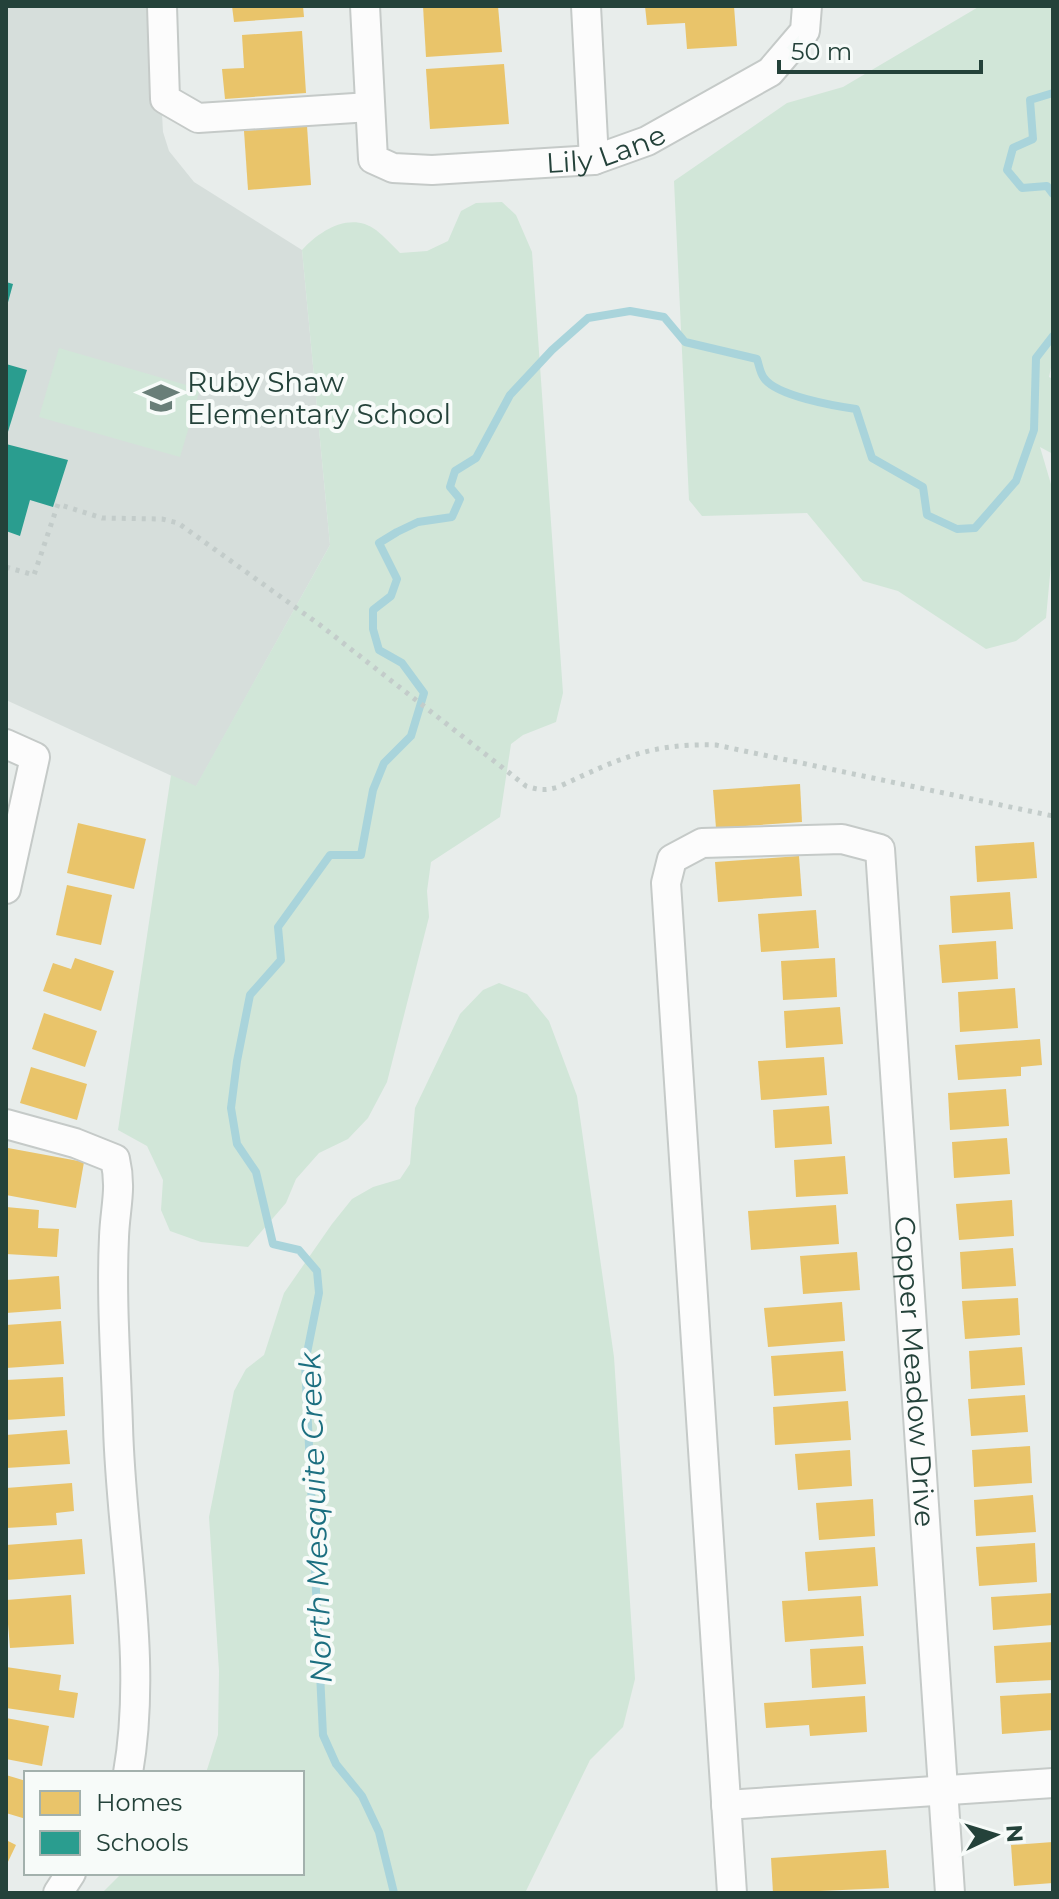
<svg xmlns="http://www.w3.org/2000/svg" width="1059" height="1899" viewBox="0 0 1059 1899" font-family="Montserrat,sans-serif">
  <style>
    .built { fill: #d6dedb }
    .green { fill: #d1e6d8 }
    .homes { fill: #e9c46a }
    .schools { fill: #2a9d8f }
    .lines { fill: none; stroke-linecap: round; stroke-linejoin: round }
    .stream { stroke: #a9d4db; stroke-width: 8 }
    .minor-casing { stroke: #c5cac8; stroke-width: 32 }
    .path { stroke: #c3ccca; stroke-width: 5; stroke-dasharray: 4 6; stroke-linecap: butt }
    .minor { stroke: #fcfcfc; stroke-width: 28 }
    .labels { text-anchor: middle; stroke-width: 8; stroke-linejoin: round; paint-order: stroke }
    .street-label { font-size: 28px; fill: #24423a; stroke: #f7fbf9 }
    .poi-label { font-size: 28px; fill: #24423a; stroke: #f7fbf9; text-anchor: start }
    .water-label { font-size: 30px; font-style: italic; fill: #1c6f80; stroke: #f7fbf9 }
  </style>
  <rect width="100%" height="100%" fill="#e8edeb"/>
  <polygon class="built" points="6,6 156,6 163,132 169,151 194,182 302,250 330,545 196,787 6,700"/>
  <g class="green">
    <polygon points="980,6 1053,6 1053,358 1049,377 1053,379 1053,454 1040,447 1053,491 1053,543 1046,618 1016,641 986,649 898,591 863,581 807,513 702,516 689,500 674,181 787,103 843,87"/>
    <path d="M 502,202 L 516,215 L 532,252 L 563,693 L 556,722 L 523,735 L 511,744 L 500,817 L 431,862 L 427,891 L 429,917 L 387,1082 L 368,1118 L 348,1139 L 319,1153 L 296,1179 L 286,1203 L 248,1247 L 201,1242 L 170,1231 L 161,1210 L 163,1180 L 147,1146 L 118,1130 L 171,775 L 196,786 L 330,545 L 302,250 C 320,230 351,211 376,230 C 385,237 392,245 400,253 L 427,251 L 448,241 L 461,211 L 476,203 Z"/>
    <polygon points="59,348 200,389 180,457 39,417"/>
    <polygon points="499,983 527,994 549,1021 577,1096 614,1357 635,1679 623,1727 590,1760 525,1893 102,1893 122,1873 302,1873 302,1773 206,1773 218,1735 219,1671 209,1517 234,1391 246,1369 264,1355 284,1293 332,1224 352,1199 373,1187 400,1179 410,1164 415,1108 460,1014 483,990"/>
  </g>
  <g class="homes">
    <polygon points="232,6 303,6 304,17 234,22"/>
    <polygon points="423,6 498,6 502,52 426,57"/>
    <polygon points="645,6 734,6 737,46 687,49 685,23 647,25"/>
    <polygon points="302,31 306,93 225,99 222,69 244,68 242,35"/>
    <polygon points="504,64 509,124 430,129 426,69"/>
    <polygon points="307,126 311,185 248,190 244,131"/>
    <polygon points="800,784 802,822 716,828 713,790"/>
    <polygon points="78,823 146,839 134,889 67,873"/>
    <polygon points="1034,842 1037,878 977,882 975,846"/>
    <polygon points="799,856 802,896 718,902 715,862"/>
    <polygon points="67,885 112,895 101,945 56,935"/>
    <polygon points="1010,892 1013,929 952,933 950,896"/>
    <polygon points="816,910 819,948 761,952 758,914"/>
    <polygon points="996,941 998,979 942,983 939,945"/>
    <polygon points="75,958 114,971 101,1011 43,991 53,963 71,969"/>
    <polygon points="835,958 837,997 783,1000 781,961"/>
    <polygon points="1015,988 1018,1028 960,1032 958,992"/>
    <polygon points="840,1007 843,1044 786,1048 784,1011"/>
    <polygon points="44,1013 97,1031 85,1067 32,1049"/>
    <polygon points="1040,1039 1042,1065 1021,1067 1021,1076 958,1080 955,1045"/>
    <polygon points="824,1057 827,1095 761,1100 758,1061"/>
    <polygon points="31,1067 87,1084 77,1120 20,1103"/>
    <polygon points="1006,1089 1009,1126 950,1130 948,1093"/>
    <polygon points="829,1106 832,1144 775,1148 773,1110"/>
    <polygon points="1007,1138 1010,1174 954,1178 952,1142"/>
    <polygon points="8,1148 84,1162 76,1208 6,1195"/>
    <polygon points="845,1156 848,1194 796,1197 794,1160"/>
    <polygon points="1012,1200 1014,1236 959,1240 956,1204"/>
    <polygon points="836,1205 839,1244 751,1250 748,1211"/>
    <polygon points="6,1207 39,1210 38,1228 59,1229 57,1257 6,1254"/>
    <polygon points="1013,1248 1016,1286 962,1289 960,1252"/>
    <polygon points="857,1252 860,1290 803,1294 800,1256"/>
    <polygon points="59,1276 61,1309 6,1313 6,1280"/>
    <polygon points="1018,1298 1020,1335 965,1339 962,1301"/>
    <polygon points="842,1302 845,1341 768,1347 764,1308"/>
    <polygon points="61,1321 64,1364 6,1368 6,1325"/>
    <polygon points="1022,1347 1025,1385 971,1389 969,1351"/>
    <polygon points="843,1351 846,1391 774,1396 771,1356"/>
    <polygon points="63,1377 65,1416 6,1420 6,1380"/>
    <polygon points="1025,1395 1028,1432 971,1436 968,1399"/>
    <polygon points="848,1401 851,1440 775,1445 773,1407"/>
    <polygon points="67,1430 70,1464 6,1468 6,1435"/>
    <polygon points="1030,1446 1032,1483 974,1487 972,1450"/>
    <polygon points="850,1450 852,1486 798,1490 795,1454"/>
    <polygon points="72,1483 74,1511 56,1513 57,1525 6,1528 6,1488"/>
    <polygon points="1033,1495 1036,1532 976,1536 974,1500"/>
    <polygon points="873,1499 875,1536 819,1540 816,1503"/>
    <polygon points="82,1539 85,1574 6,1580 6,1545"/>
    <polygon points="1035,1543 1037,1582 979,1586 976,1547"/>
    <polygon points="875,1547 878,1586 808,1591 805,1552"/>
    <polygon points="1053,1593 1053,1625 993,1630 991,1597"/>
    <polygon points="71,1595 74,1644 10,1648 6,1600"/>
    <polygon points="861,1596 864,1636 785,1642 782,1601"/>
    <polygon points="1053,1642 1053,1680 996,1683 994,1646"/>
    <polygon points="863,1646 866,1684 812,1688 810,1649"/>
    <polygon points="6,1667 61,1675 59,1690 78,1693 74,1718 6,1708"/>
    <polygon points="1053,1693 1053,1730 1002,1734 1000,1696"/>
    <polygon points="865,1696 867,1732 810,1736 809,1725 766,1728 764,1703"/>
    <polygon points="6,1718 49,1726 42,1766 6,1759"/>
    <polygon points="6,1775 26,1781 26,1819 6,1813"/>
    <polygon points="6,1840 16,1845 6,1866"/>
    <polygon points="1053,1842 1053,1883 1014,1886 1011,1845"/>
    <polygon points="886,1850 889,1888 773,1893 771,1858"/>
  </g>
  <g class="schools">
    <polygon points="6,282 13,284 7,306 6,306"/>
    <polygon points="6,364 27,370 7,435 6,435"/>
    <polygon points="6,444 68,460 53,507 30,500 20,536 6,531"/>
  </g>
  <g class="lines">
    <g class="stream">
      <polyline points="1053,93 1030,100 1033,139 1013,148 1007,170 1022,188 1047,186 1053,194"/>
      <path d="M 394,1893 L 379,1832 L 362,1796 L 336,1764 L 323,1735 L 305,1363 L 319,1293 L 317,1271 L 299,1250 L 273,1244 L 256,1172 L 237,1144 L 231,1108 L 237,1061 L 250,995 L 281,960 L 278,927 L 330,855 L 361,855 L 373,790 L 384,763 L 411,736 L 424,693 L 402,663 L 379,650 L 373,629 L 373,610 L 391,596 L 397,579 L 379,543 L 397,532 L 418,522 L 452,517 L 460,499 L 450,487 L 455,471 L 476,458 L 510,395 L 552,350 L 588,318 L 630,311 L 664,317 L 685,342 L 757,359 C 759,365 760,373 764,378 C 776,396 835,406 856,409 L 872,458 L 923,487 L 927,515 L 957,529 L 975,528 L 1016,481 L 1034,430 L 1036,358 L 1053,336"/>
    </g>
    <g class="minor-casing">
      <g id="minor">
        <polyline points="162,6 165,99 198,118 370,107"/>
        <path id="s1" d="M 365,6 L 373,159 L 393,168 L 432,170 L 594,160 L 647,141 L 770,72 L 805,31 L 807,6"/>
        <polyline points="586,6 594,160"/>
        <polyline points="6,744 35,757 6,889"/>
        <path d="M 6,1124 L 75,1143 L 115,1159 C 122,1189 115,1208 114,1237 C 111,1300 116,1364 118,1426 C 121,1542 148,1658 128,1773"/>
        <polyline points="726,1805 1053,1783"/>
        <polyline points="58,1893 71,1873"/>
        <path id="s2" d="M 732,1893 L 666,883 L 672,859 L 702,843 L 842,839 L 880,849 L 950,1893"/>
      </g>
    </g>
    <path class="path" d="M 6,567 L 34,575 L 58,504 L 102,518 L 162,519 L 178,523 L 320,625 L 526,786 C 539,790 545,791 558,787 C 617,760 648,743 716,745 L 1053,816"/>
    <use href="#minor" class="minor"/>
  </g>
  <defs>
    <g id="school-bare" transform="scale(2.76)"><path d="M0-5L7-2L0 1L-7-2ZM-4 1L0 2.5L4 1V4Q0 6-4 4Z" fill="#697e78" stroke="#f7fbf9" stroke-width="2.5" paint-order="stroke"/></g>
  </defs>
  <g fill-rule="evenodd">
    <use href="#school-bare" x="161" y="398"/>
  </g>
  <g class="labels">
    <g class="street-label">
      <text dy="10" stroke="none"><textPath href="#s1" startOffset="390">Lily Lane</textPath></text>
      <text dy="10" stroke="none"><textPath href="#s2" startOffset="1774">Copper Meadow Drive</textPath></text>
    </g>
    <g class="poi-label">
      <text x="187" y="392">Ruby Shaw<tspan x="187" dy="32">Elementary School</tspan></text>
    </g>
    <g class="water-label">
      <text transform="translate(316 1518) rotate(-92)" y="10">North Mesquite Creek</text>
    </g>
  </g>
  <rect width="1059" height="1899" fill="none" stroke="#24423a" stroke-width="16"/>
  <rect x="24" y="1771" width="280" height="104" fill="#f7fbf9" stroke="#a3b1ad" stroke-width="2"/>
  <rect x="40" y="1791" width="40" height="24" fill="#e9c46a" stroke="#a3b1ad" stroke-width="2"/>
  <text x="96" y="1811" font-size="24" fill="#24423a">Homes</text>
  <rect x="40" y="1831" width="40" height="24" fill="#2a9d8f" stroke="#a3b1ad" stroke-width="2"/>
  <text x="96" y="1851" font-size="24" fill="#24423a">Schools</text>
  <g transform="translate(995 1835) rotate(86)" stroke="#f7fbf9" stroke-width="6" paint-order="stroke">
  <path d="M0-6L14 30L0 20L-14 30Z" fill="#24423a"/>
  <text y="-12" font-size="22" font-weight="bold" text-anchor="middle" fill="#24423a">N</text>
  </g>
  <path d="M779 60v12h202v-12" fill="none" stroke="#24423a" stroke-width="4"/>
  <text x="791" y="60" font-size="24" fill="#24423a" stroke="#f7fbf9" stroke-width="6" paint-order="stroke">50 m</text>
</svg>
